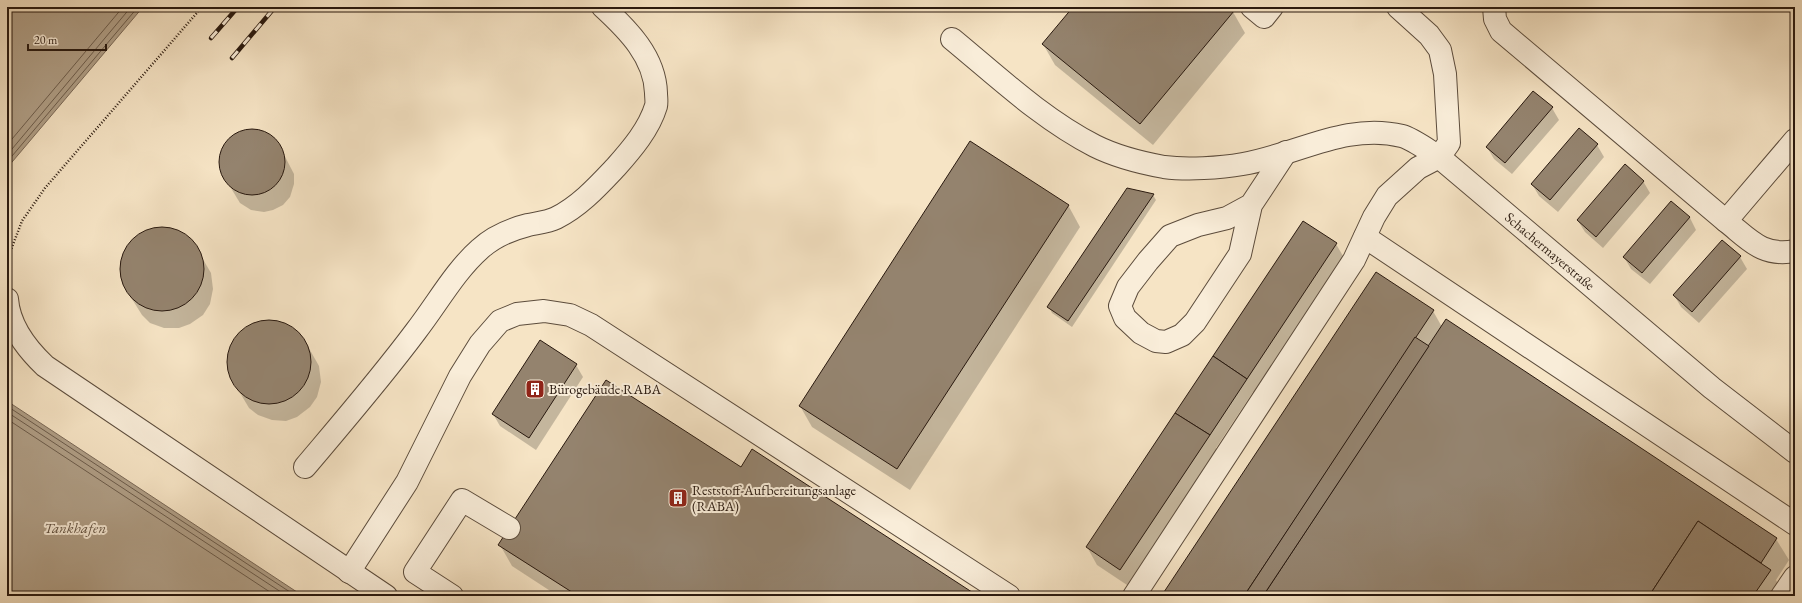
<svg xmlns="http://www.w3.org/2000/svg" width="1802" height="603" viewBox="0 0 1802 603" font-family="'EB Garamond',serif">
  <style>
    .water { fill: #b09f87; stroke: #7a6957 }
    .shadow { fill: #0003 }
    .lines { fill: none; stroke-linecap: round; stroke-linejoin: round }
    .shore { stroke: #6c5c4b; stroke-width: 1 }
    .building { fill: #94836e; stroke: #29190f }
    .minor-casing { stroke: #5c4c3c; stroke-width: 24 }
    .path { stroke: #29190f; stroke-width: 2.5; stroke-dasharray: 1 2; stroke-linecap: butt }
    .minor { stroke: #f9edd9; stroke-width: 22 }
    .rail-casing { stroke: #29190f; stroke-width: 4.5 }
    .rail { stroke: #f9edd9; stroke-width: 3; stroke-dasharray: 9; stroke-linecap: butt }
    .labels { text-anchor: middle; stroke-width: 4; stroke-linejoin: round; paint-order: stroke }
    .street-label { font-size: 14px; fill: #29190f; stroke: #f9edd9 }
    .poi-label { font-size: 14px; fill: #29190f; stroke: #f9edd9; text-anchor: start }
    .water-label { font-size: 15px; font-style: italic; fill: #5f4f3f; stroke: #f9edd9 }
  </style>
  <rect width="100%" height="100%" fill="#f6e4c5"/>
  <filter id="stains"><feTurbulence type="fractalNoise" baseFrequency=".005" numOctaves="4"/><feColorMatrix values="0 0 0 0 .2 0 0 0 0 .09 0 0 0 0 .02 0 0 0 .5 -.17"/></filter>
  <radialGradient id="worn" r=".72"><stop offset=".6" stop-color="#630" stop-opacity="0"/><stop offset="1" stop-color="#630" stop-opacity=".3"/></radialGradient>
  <g class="water">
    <polygon points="7,7 143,7 7,168"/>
    <polygon points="7,401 303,596 7,596"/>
  </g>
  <g class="shadow">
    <polygon points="1074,7 1227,7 1233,12 1245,33 1153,145 1055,65 1043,44"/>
    <polygon points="1552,108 1559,120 1512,174 1494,159 1487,147"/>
    <polygon points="257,130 270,136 279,145 294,174 294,184 290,197 283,205 273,210 264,212 251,210 240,203 223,175 220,163 223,149 231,138 242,132"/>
    <polygon points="1597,145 1604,157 1558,212 1539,196 1532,184"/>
    <polygon points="1643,181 1650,193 1603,248 1585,232 1578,221"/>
    <polygon points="1153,195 1156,200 1072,327 1052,313 1049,307"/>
    <polygon points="1671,202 1690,218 1696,230 1650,284 1631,269 1624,257"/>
    <polygon points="1068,205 1080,227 910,490 812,427 800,406"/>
    <polygon points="154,229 172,229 185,235 194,244 211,273 213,289 210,304 203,315 190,324 179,328 164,328 150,323 142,315 122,283 120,267 125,249 140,234"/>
    <polygon points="1722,241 1740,257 1747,269 1699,323 1681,307 1674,295"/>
    <polygon points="1336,244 1346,261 1257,395 1253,392 1216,448 1219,453 1130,587 1097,565 1087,547"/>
    <polygon points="1433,311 1442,327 1776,539 1789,560 1776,580 1782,592 1779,596 1164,596"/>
    <polygon points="262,321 280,322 293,328 302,336 319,366 321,382 317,397 310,407 297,417 286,421 272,420 258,415 249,408 230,376 228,360 233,342 247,327"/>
    <polygon points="576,365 583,377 536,450 500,426 493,414"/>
    <polygon points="741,469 976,596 558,596 512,566 500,545"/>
  </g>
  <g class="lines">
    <g class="shore">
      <polyline points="7,145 123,7"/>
      <polyline points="7,155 131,7"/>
      <polyline points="7,162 138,7"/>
      <polyline points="7,406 296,596"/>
      <polyline points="7,412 287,596"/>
      <polyline points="7,419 276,596"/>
    </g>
  </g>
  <g class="building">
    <polygon points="1073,7 1229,7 1234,11 1140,124 1042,44"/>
    <polygon points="1533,91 1553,107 1505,163 1486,147"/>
    <polygon points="1579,128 1598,144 1550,200 1531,184"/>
    <circle cx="252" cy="162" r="33"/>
    <polygon points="970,141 1069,205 897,469 799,406"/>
    <polygon points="1625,164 1644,181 1596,237 1577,220"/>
    <polygon points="1127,188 1154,194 1068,321 1047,307"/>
    <polygon points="1671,201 1690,217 1642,273 1623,257"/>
    <polygon points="1303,221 1337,243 1247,379 1213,356"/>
    <circle cx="162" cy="269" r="42"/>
    <polygon points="1722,240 1741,256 1692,312 1673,295"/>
    <polygon points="1376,272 1434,310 1244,596 1162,595"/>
    <polygon points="1446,319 1777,538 1761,563 1698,521 1649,596 1263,596"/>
    <circle cx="269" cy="362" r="42"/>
    <polygon points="1415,337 1429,346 1263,596 1244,596"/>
    <polygon points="540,340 577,364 529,438 492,414"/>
    <polygon points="1213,356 1247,379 1210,435 1175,413"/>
    <polygon points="606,380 741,467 752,449 978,596 578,596 498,545"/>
    <polygon points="1175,413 1210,435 1120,570 1086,547"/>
    <polygon points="1698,521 1771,570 1753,596 1649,596"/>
  </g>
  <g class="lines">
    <g class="minor-casing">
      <g id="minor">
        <polyline points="1252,7 1264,17 1272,7"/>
        <polyline points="1494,7 1495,19 1501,31 1726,221 1795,140"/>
        <path d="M 952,39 C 997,76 1042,119 1095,146 C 1115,156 1142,163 1164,167 C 1187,170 1220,168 1243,164 C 1296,155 1347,122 1402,136 C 1413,139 1429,151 1439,157 L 1712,388 L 1795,452"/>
        <polyline points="1251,205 1227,218 1198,225 1170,236 1148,261 1128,287 1120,306 1125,318 1141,333 1156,341 1166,342 1182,335 1195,322 1240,254 1251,205 1286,152"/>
        <path d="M 1726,221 C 1750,240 1762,257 1795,251"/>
        <polyline points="1365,237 1795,524"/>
        <path d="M 7,299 C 9,326 26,348 45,366 L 386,596"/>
        <path d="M 305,467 C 343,422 381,378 416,331 C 437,304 455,271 480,249 C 493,237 512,229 528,225 C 537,223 548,222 556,218 C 580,206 598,186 616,167 C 632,149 649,129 656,106 C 657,102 656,97 656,93 C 655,57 628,30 603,7"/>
        <polyline points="349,572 407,482 460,376 480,344 500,321 517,314 544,311 570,315 591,325 1009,596"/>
        <polyline points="452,596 415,572 462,500 509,528"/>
        <polyline points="1134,596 1354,260 1374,217 1387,196 1418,168 1439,157 1449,143 1445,74 1440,50 1429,35 1398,7"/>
        <polyline points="1782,596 1795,577"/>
      </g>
    </g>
    <polyline class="path" points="7,272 9,255 22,221 45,188 202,7"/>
    <use href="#minor" class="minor"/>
    <g class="rail-casing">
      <g id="rail">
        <polyline points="211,38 238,7"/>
        <polyline points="232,58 275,7"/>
      </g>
    </g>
    <use href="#rail" class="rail"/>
  </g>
  <defs>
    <g id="building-square" transform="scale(1)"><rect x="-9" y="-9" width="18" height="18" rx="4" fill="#8f2418" stroke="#f9edd9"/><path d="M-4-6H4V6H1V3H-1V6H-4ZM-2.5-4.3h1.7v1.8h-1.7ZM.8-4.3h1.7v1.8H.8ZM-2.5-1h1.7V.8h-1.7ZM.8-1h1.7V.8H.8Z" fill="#fff"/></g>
  </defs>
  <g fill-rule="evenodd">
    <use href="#building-square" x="535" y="389"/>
    <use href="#building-square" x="678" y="498"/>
  </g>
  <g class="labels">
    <g class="street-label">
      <text transform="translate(1550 251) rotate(40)" y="5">Schachermayerstraße</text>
    </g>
    <g class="poi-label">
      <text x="549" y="394">Bürogebäude RABA</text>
      <text x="692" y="495">Reststoff-Aufbereitungsanlage<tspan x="692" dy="16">(RABA)</tspan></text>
    </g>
    <g class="water-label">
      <text x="75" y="533">Tankhafen</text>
    </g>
  </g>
  <rect width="1802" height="603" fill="none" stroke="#f6e4c5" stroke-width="24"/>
  <rect x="8" y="8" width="1786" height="587" fill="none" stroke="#29190f" stroke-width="2"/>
  <rect x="12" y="12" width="1778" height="579" fill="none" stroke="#29190f"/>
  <path d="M28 44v6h78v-6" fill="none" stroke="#29190f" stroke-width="2"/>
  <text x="34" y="44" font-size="12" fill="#29190f" stroke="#f9edd9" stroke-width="3" paint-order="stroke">20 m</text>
  <rect width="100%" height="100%" filter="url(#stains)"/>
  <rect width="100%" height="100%" fill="url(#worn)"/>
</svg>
